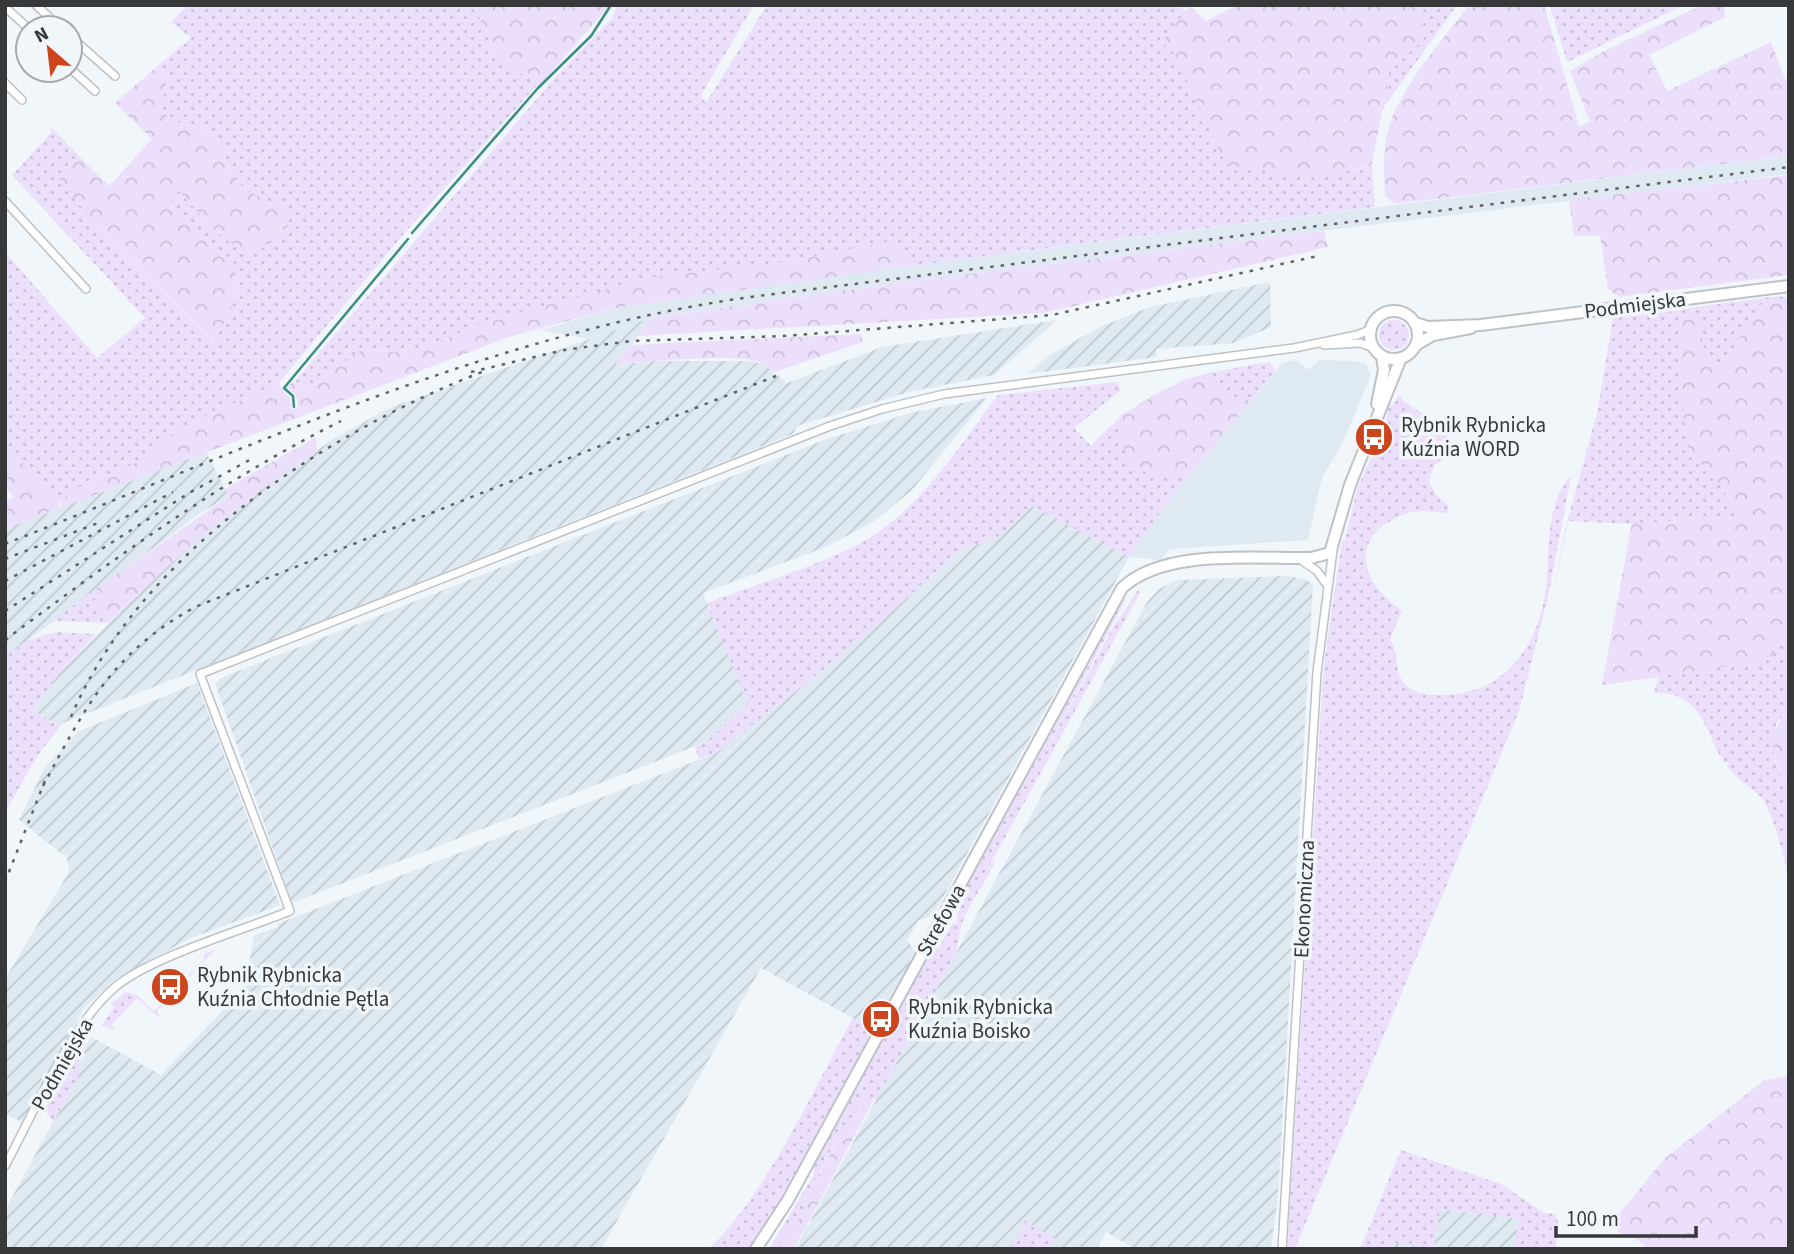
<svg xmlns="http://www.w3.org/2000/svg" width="1794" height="1254" viewBox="0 0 1794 1254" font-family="'Source Sans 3',sans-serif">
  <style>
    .built { fill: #dee9f2 }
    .industrial { fill: url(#industrial-furrows) }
    .grass { fill: url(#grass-dots) }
    .forest { fill: url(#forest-crowns) }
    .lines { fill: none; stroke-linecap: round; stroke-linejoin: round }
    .stream { stroke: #3e8d85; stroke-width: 2.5 }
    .street-casing { stroke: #bec2c7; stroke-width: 10 }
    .secondary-casing { stroke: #bec2c7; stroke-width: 14 }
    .street { stroke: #fff; stroke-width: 7 }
    .secondary { stroke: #fff; stroke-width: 10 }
    .rail { stroke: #616466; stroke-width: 2.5; stroke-dasharray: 3.5 7; stroke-linecap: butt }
    .labels { text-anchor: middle; stroke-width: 7; stroke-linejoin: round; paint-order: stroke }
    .street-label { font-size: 21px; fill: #363839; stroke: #f1f6fb }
    .poi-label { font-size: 21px; fill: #363839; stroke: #f1f6fb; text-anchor: start }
  </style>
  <defs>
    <pattern id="industrial-furrows" width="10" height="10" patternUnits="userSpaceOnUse" patternTransform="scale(1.75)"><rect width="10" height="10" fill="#dee9f2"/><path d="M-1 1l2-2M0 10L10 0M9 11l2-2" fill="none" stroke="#bfc9d0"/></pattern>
    <pattern id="grass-dots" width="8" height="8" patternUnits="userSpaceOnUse" patternTransform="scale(1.75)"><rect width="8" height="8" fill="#ecdffc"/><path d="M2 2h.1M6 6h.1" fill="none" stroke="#cbc0d9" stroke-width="1.8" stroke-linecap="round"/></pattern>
    <pattern id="forest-crowns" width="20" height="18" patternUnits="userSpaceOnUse" patternTransform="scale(1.75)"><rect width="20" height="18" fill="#ecdffc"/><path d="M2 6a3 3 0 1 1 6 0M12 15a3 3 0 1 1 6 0" fill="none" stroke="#cbc0d9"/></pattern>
  </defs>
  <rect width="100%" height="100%" fill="#f1f6fb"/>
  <g class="built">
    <polygon points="1789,156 1789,174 919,280 651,318 588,339 541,330 616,308 844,274"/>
    <polygon points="1296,360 1309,370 1319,360 1354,361 1366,364 1371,375 1342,444 1322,478 1308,540 1169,549 1161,560 1129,557 1166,504 1283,362"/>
  </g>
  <g class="industrial">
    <polygon points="1270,282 1271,327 1234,343 1156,349 1157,357 1028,374 1048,356 1102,326 1150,307"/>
    <polygon points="651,318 616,365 653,361 752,361 765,365 787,383 882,347 1057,320 994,375 909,392 797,426 793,434 58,725 33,710 59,673 176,556 257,491 335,438 391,407"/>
    <polygon points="987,398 912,490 873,522 826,547 703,593 748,704 706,742 292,903 215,683 223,677 824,440 910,413"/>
    <polygon points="206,452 229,496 202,512 5,657 5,529"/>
    <polygon points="1033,505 1129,557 933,916 919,920 907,940 915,952 873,1034 853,1018 761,968 601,1249 5,1249 5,1210 81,1071 79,1059 91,1037 161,1075 245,987 254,936 277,927 277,924 716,753 836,660 963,549 996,538"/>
    <polygon points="1287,576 1305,579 1313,584 1278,1196 1271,1249 1136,1249 1106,1232 1098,1247 1101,1249 795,1249 1147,602 1159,589 1177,580"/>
    <polygon points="197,683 280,905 191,938 116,979 84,1008 22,1122 5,1114 5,979 69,872 67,858 19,820 44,769 77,732"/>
    <polygon points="1439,1209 1520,1219 1514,1249 1390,1249 1392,1243"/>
  </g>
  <g class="grass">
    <polygon points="188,5 474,5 498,59 538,84 409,228 278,384 175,430 146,459 73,490 56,505 16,455 5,448 5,252 97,358 145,318 12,175 51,133 51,127 81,158 67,167 91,219 213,342 238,295 234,264 169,203 179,190 210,226 242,252 284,208 245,190 228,166 219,143 201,129 169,120 161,105 168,75 160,64 191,38 171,22"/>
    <polygon points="617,5 754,5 701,95 706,103 767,5 1178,5 1186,12 1161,42 1353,171 1372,164 1375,207 916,265 886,242 498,318 408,353 362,350 307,389 295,381 553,80 612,18"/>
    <polygon points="1416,5 1457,5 1381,111 1390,69 1423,40"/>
    <polygon points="1550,5 1684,5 1567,62"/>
    <path d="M 1779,296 L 1789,298 L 1789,708 L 1776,724 L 1775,762 L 1789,789 L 1789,879 C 1782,854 1777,823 1763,800 C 1753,787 1737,780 1727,766 L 1730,763 L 1724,762 C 1704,730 1702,691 1654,693 L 1659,677 L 1602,685 L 1632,524 L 1568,521 L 1551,603 L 1566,526 L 1597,413 L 1613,318 Z"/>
    <circle cx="1394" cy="335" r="15"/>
    <path d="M 1270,362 L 1275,371 L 1166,504 L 1129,557 L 1032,506 L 996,538 L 962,549 L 836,660 L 716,753 L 699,759 L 695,747 L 706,742 L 748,704 L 707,603 C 755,584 840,560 880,531 C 929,495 962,443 998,395 L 1117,382 L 1121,390 L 1074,428 L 1091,446 C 1146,387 1192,374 1270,362 Z"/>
    <path d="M 1399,395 C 1408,407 1418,410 1430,417 C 1443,425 1454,443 1460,457 L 1448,457 L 1434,465 L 1429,481 L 1436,495 L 1449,506 L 1447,513 C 1435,512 1420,509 1409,513 C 1350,531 1355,580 1402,610 L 1390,640 C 1400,654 1393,671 1405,684 C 1417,697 1441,696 1456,694 C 1515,687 1543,633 1547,578 C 1549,545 1547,501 1571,476 L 1548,597 L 1519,711 L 1295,1249 L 1287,1249 L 1324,663 L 1342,541 L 1345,540 L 1357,489 L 1385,427 L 1389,403 L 1392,406 Z"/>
    <path d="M 1138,590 L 1140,593 L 986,872 L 996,859 C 981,896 960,907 957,951 L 876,1100 L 869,1096 L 833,1147 L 812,1185 L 802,1214 L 775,1249 L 769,1249 L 813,1176 L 815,1164 L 927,958 L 940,945 L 953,923 L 956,924 L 959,918 L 956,916 L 973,883 L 957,911 L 959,899 L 1119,605 L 1127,597 L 1029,782 L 1112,629 Z"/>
    <polygon points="90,593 112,619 107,623 53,621"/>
    <polygon points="56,632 96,634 59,673 33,710 57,725 63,723 37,756 6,811 5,657 28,640"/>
    <polygon points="216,949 156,1011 160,1017 157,1016 137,998 111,1025 116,1031 102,1025 114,1007 111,1004 125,992 137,995 154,1011 204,959 204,954"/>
    <path d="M 853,1018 L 873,1034 C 834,1107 797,1183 748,1249 L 709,1249 C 770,1189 811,1093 853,1018 Z"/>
    <polygon points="82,1042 87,1044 79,1059 81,1071 53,1122 45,1110"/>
    <polygon points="1401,1150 1501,1184 1544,1213 1554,1214 1558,1220 1556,1249 1514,1249 1519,1219 1440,1209 1434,1249 1392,1243 1390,1249 1360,1249"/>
    <polygon points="1025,1221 1055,1238 1049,1249 1010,1249"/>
  </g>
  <g class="forest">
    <polygon points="474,5 610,5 540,85 498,59"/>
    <path d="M 1238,5 L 1416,5 L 1424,40 L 1390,69 L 1372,164 C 1320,184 1279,172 1226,164 L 1174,53 L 1161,42 L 1190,6 L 1206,21 Z"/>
    <path d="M 1469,5 L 1544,5 L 1579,126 L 1590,122 L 1570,71 L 1608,49 L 1702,5 L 1724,5 L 1725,17 L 1649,55 L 1667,91 L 1771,42 L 1785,79 L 1789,81 L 1789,156 L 1395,204 L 1385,196 C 1384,173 1382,149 1389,127 C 1399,90 1445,36 1469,5 Z"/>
    <polygon points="160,64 168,75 161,105 169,120 201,129 219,143 228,166 245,190 284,208 289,225 258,252 242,252 210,226 179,191 169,203 234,263 238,295 214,342 91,219 59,179 67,167 81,158 109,186 152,139 115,103"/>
    <polygon points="1789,175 1789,275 1619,297 1608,289 1600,236 1574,236 1569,200"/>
    <polygon points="1324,231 1328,247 1043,313 637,336 651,318 919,280"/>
    <polygon points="886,242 916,265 616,308 512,336 5,529 5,501 14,497 5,488 5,448 16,455 60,508 61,501 73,490 146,459 175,430 278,384 290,398 292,411 298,407 296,395 287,387 294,381 307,389 362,350 408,353 498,318 653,277 784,262"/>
    <polygon points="1789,300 1789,611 1783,636 1769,660 1602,685 1632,523 1740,518 1711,470 1689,456 1678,373 1679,320 1696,312 1707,360 1724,365 1759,305"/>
    <path d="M 861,334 L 863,342 L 774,372 C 769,368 765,365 760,362 C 737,354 641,361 615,365 L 630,345 Z"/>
    <path d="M 1212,372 C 1218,395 1229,397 1251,401 L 1186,479 C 1133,474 1124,470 1119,416 L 1183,380 Z"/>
    <path d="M 316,437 L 317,451 C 241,502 177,555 112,619 L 90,593 L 229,496 L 225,489 Z"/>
    <path d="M 1789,708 L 1789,789 C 1772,755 1763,741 1789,708 Z"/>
    <polygon points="1789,1076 1789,1249 1647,1249 1638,1240 1618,1232 1616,1218 1664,1159 1763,1081"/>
    <polygon points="869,1096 874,1099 794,1249 775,1249 802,1214 812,1185 863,1098"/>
  </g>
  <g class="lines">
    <g class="stream">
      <polyline points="412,233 538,88 591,36 611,5"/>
      <polyline points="294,407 293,396 284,388 408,239"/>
    </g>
    <g class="street-casing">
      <g id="street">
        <polyline points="36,5 61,28"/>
        <polyline points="5,7 28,28"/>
        <polyline points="70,36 115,76"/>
        <polyline points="70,68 95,91"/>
        <polyline points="5,83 22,100"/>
        <polyline points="5,201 86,289"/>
        <polyline points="1324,345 1360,343 1374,348"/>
        <polyline points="1301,560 1317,571 1327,585"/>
        <path d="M 5,1166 C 34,1113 69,1027 114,988 C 150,957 243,930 290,911 L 200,674 L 830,426 L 882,409 L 944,394 L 1294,348 L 1357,335 L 1372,329"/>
        <polyline points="1282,1249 1317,672 1333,550"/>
      </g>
    </g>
    <g class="secondary-casing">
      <g id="secondary">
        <circle cx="1394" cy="335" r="24"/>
        <polyline points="1415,323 1428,327 1481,325 1789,286"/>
        <polyline points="1416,345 1433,335 1471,328"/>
        <polyline points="1377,404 1384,370 1382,356"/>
        <path d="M 756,1249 L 788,1200 L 1122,588 C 1164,548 1256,559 1311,558 L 1330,553 L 1350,485 L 1401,358"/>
      </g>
    </g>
    <use href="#street" class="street"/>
    <use href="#secondary" class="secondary"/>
    <g class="rail">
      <polyline points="471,372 564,350 631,341 784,336 1052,315 1318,256"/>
      <path d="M 5,544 C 249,448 489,334 750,297 L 1789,167"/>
      <polyline points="5,559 98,523"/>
      <polyline points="5,581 173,492"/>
      <polyline points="5,611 189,493 255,457"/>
      <path d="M 5,640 C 112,560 222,480 341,421"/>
      <path d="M 71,717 C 139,555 323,434 482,372"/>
      <path d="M 43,786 C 86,706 112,653 195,607 L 776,376"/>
      <polyline points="5,882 46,778"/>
    </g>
  </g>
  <defs>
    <g id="bus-disc" transform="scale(2.0125)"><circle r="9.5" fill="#cd451c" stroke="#f1f6fb"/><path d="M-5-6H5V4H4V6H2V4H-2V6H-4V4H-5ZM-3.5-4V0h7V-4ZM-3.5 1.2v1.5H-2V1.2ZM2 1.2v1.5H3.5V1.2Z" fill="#fff"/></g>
  </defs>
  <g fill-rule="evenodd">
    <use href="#bus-disc" x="1374" y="437"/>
    <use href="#bus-disc" x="170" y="987"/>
    <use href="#bus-disc" x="881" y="1019"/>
  </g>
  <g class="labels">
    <g class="street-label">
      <text transform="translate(1635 305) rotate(-7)" y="7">Podmiejska</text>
      <text transform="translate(1304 899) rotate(-87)" y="7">Ekonomiczna</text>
      <text transform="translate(941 920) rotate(-61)" y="7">Strefowa</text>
      <text transform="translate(62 1064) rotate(-60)" y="7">Podmiejska</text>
    </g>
    <g class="poi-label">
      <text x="1401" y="432">Rybnik Rybnicka<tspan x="1401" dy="24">Kuźnia WORD</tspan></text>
      <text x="197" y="982">Rybnik Rybnicka<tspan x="197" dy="24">Kuźnia Chłodnie Pętla</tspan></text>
      <text x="908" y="1014">Rybnik Rybnicka<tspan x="908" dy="24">Kuźnia Boisko</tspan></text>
    </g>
  </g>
  <rect width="1794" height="1254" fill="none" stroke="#363839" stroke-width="14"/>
  <g transform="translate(49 49) rotate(332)"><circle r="33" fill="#f1f6fb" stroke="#a6aaad" stroke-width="2"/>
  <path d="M0-5L12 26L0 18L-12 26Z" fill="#cd451c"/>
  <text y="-10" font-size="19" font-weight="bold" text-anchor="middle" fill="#363839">N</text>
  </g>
  <path d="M1556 1226v10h140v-10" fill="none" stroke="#363839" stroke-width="3.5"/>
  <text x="1566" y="1226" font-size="21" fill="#363839" stroke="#f1f6fb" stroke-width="5" paint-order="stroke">100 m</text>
</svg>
